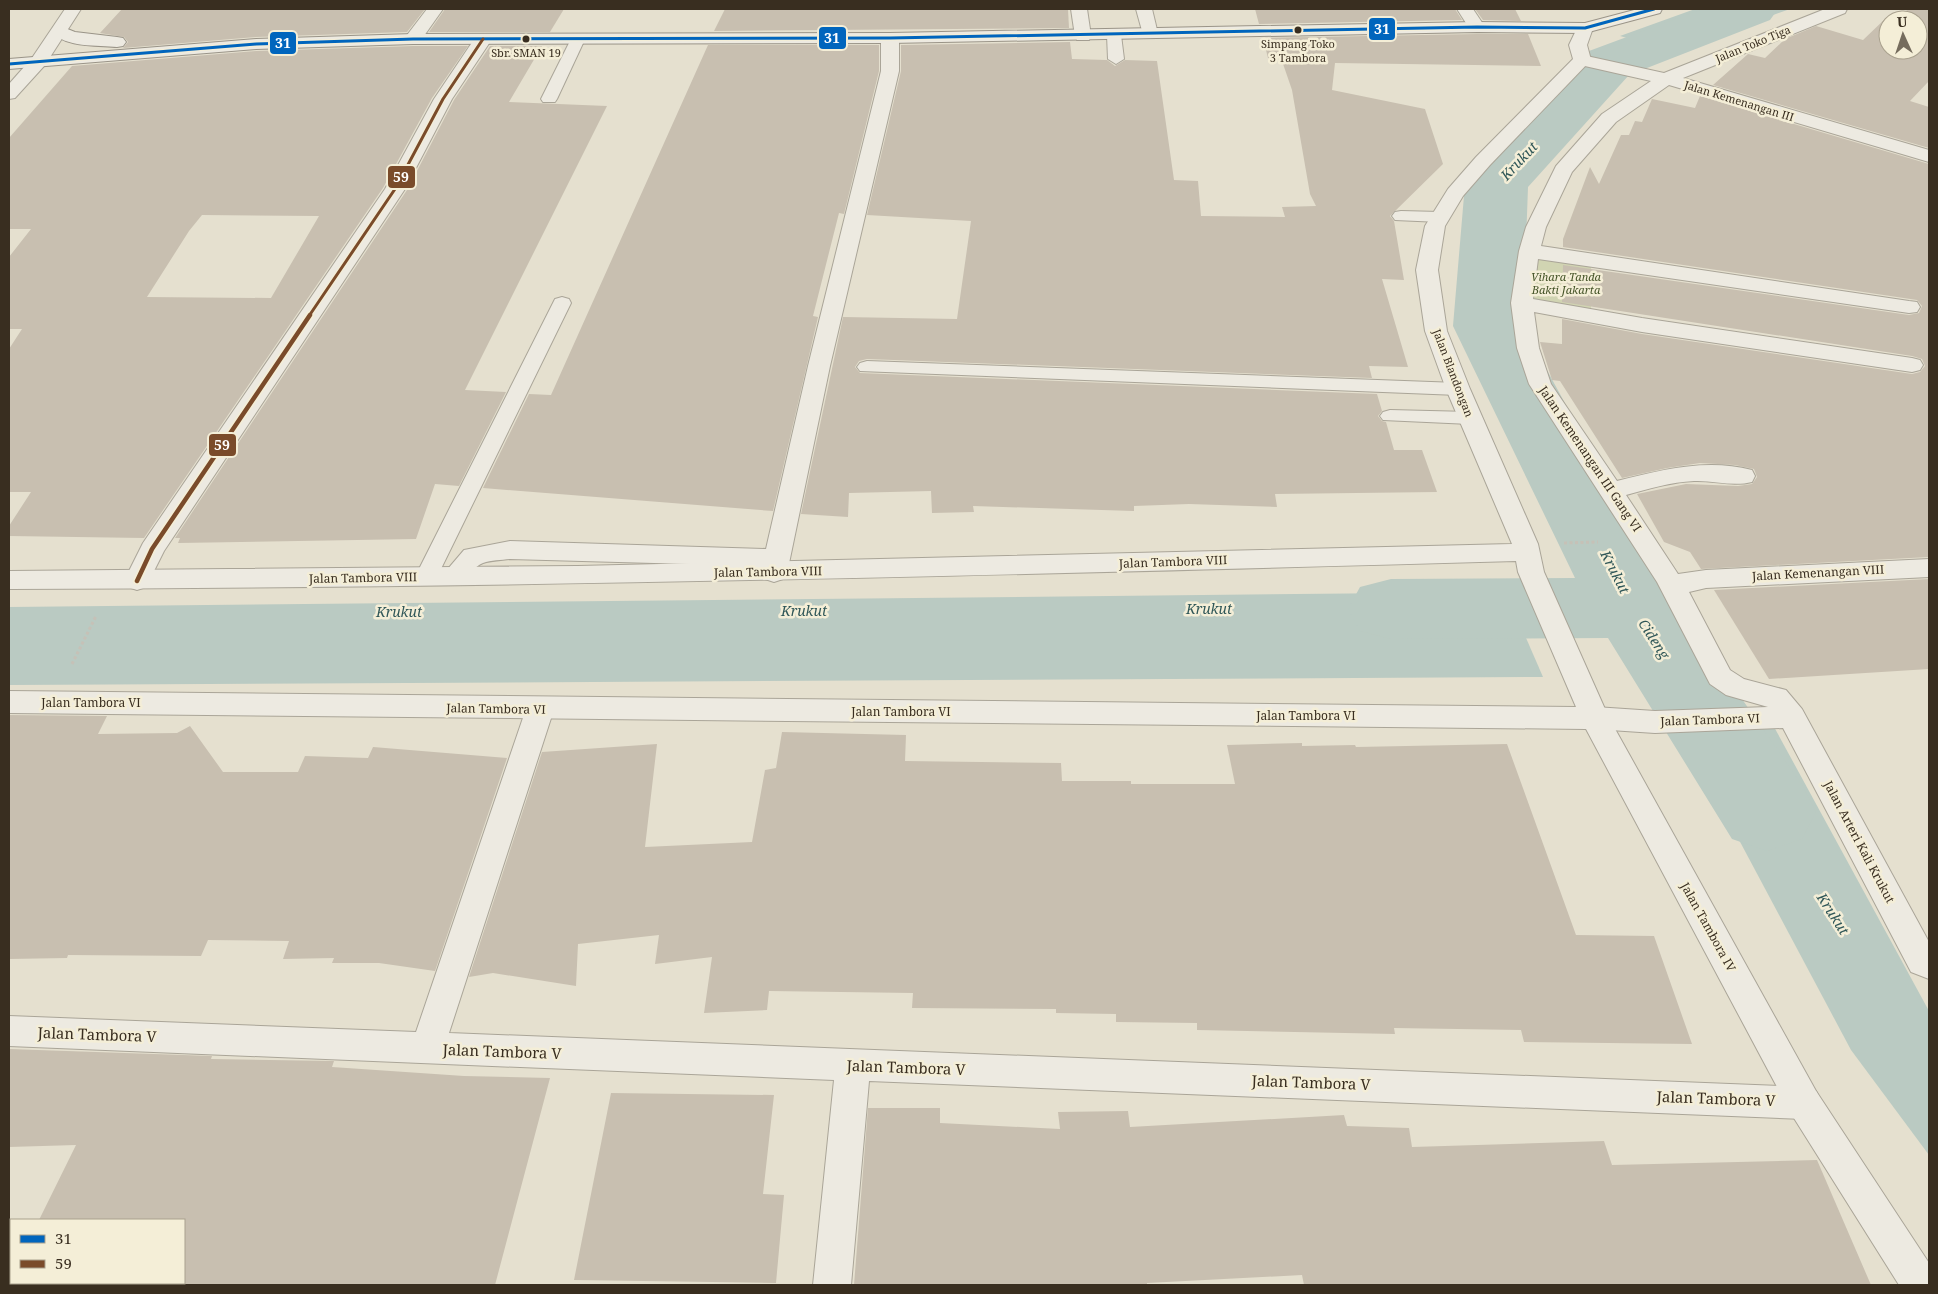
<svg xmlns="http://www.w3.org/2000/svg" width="1938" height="1294" viewBox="0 0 1938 1294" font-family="'Noto Serif',serif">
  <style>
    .green { fill: #d1d4b2 }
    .water { fill: #bacac2 }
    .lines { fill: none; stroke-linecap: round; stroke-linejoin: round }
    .river { fill: #bacac2; fill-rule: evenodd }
    .building { fill: #c8bfb0; fill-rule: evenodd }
    .service-casing { stroke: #aaa598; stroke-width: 2 }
    .minor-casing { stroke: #aaa598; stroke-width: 2 }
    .tertiary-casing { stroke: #aaa598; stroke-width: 2 }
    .secondary-casing { stroke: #9a9488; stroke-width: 2 }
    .path { stroke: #c6c1b7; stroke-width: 3; stroke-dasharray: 3 2.5; stroke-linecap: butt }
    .service { fill: #edeae1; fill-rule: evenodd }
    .minor { fill: #edeae1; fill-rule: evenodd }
    .tertiary { fill: #edeae1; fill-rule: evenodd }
    .secondary { fill: #edeae1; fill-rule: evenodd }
    .bus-1-casing { stroke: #f4eed7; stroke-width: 5.5 }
    .bus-2-far1-casing { stroke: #f4eed7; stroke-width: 5.5 }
    .bus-2-casing { stroke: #f4eed7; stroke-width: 8 }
    .bus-1 { stroke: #0065bd; stroke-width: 3 }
    .bus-2-far1 { stroke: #7a4b2a; stroke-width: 3 }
    .bus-2 { stroke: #7a4b2a; stroke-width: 4.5 }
    .bus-dot { fill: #392e20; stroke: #f4eed7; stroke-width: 2 }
    .labels { text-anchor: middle; stroke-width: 5; stroke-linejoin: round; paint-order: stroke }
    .bus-label { font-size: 11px; fill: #392e20; stroke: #f4eed7 }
    .far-street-label { font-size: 11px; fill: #392e20; stroke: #f4eed7 }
    .far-park-label { font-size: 11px; font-style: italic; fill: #455428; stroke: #f4eed7 }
    .street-label { font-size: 12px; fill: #392e20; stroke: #f4eed7 }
    .water-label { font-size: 14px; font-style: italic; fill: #305758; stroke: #f4eed7 }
    .near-street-label { font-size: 15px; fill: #392e20; stroke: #f4eed7 }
    .line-badge { stroke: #f4eed7; stroke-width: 2 }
    .badge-label { font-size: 14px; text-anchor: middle; font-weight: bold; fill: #fff }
  </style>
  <rect width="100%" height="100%" fill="#e5e0cf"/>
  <polygon class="green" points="1539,257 1591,265 1591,312 1532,299"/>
  <g class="water">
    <polygon points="1695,9 1790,9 1674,51 1620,36"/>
    <polygon points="1506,592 1543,677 9,685 9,607"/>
    <polygon points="1773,725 1929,1011 1929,1155 1851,1050 1682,733"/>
  </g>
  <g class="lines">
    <polygon class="river" points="1702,9 1778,9 1770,20 1629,75 1528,187 1523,326 1668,593 1802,785 1816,812 1802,839 1767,851 1732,839 1608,638 1391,639 1360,631 1348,609 1360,587 1391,579 1575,578 1453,326 1465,184 1475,171 1589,51"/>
  </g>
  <g class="building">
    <polygon points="122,9 425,9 407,32 256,37 123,48 128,42 124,37 100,33"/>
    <polygon points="445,9 564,9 550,32 429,32"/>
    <polygon points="725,9 1068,9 1069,28 714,31"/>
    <polygon points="1255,9 1455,9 1462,20 1259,24"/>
    <polygon points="1475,9 1515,9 1521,21 1483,20"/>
    <polygon points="1908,9 1929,9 1929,81 1910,101 1929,107 1929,148 1713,85 1748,54 1765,58 1785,39 1816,26 1863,40 1887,17 1896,20 1888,20 1888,50 1918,50 1918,20 1897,20"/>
    <polygon points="1477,34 1528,34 1541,66 1335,63 1332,90 1425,109 1443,164 1390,216 1394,221 1404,280 1382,279 1408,367 1369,366 1372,378 867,359 859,361 855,367 860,373 1377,394 1382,411 1378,416 1382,421 1386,422 1394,450 1422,450 1437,492 1275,494 1277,507 1189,504 1134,506 1134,511 973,506 974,512 932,513 931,491 849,493 848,517 801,514 843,317 957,319 971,221 867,215 901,71 901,45 1070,42 1072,59 1107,60 1115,66 1125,60 1157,61 1174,180 1198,181 1201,216 1285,217 1282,207 1316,206 1310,194 1292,90 1281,58 1268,58 1263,38"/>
    <polygon points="708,45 879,45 879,71 844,214 839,213 813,316 818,317 773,511 483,488 529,394 551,395"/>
    <path d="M 413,46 L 468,46 L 432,98 L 383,188 L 144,538 L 9,536 L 9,526 L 31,492 L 9,492 L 9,349 L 22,329 L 9,329 L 9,257 L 31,229 L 9,229 L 9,138 L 72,66 L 256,51 ZM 202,215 L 319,216 L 271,298 L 147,297 L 189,231 Z"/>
    <polygon points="490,46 542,46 509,102 607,106 465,390 506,392 459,486 435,484 416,539 178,543 180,538 175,538 407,190 454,100"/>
    <polygon points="1700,96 1929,164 1929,557 1701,569 1690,552 1664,542 1637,494 1686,484 1738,486 1752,484 1757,477 1754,469 1735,465 1700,463 1667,468 1622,478 1560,381 1552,380 1540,342 1562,344 1562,319 1642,334 1912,374 1920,372 1925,366 1922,359 1912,356 1562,302 1563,265 1909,315 1919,313 1922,306 1917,300 1563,247 1563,239 1590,167 1599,184 1621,135 1629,135 1635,121 1642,122 1652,99 1695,108"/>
    <polygon points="1929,579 1929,669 1769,679 1714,590"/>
    <polygon points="9,715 107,716 98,734 177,733 190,726 223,772 298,772 305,756 368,758 373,747 507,758 435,971 379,963 332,963 334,958 283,959 289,941 208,940 201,956 68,955 67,958 9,959"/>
    <polygon points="782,732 906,735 905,761 1061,763 1062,781 1131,781 1131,784 1235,784 1227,745 1302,743 1302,746 1355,745 1356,747 1507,744 1576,935 1654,936 1692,1044 1524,1042 1521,1030 1394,1028 1395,1034 1197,1030 1197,1023 1116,1022 1116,1014 1056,1013 1056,1009 912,1008 913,993 769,991 767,1010 704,1013 712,957 655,964 659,935 578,944 576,986 493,973 469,977 542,752 657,744 645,847 752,842 765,770 776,768"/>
    <polygon points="9,1049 212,1056 211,1059 334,1061 332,1067 464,1076 550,1078 495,1285 151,1285 152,1283 184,1283 184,1220 39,1220 76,1145 9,1147"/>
    <polygon points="611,1093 774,1095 763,1194 784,1195 776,1283 574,1280"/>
    <polygon points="868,1108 940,1108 940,1123 1060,1129 1058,1112 1128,1111 1130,1127 1344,1115 1347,1126 1409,1128 1412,1147 1604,1141 1612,1165 1817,1160 1871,1285 1304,1285 1302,1275 1147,1283 1147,1285 854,1285"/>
  </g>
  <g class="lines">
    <g class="service-casing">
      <g id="service">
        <polygon points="1114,31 1121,35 1124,59 1116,64 1108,59 1107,35"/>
        <polygon points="578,35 585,39 557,99 555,102 543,102 541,99 571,39"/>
        <polygon points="1401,211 1440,212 1446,213 1449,217 1446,221 1440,222 1395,220 1392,216 1395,212"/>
        <polygon points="562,297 569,299 571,303 437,577 434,583 426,585 418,583 415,577 553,303 555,299"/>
        <polygon points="867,361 1458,383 1465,385 1468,389 1465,393 1458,395 860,371 857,367 860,363"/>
        <polygon points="1390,410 1470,412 1477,414 1480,418 1477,422 1470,424 1383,420 1380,416 1383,412"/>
      </g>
    </g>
    <g class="minor-casing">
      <g id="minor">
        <polygon points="427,9 443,9 419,43 407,43 404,39"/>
        <polygon points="1457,9 1473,9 1485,27 1483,31 1471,31"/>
        <path d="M 1825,9 L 1847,9 L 1845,13 L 1683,78 L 1929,150 L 1929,162 L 1669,85 L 1616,122 L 1572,172 L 1546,227 L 1541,246 L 1909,301 L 1917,302 L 1920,307 L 1917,312 L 1909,313 L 1538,259 L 1533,299 L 1642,318 L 1912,358 L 1920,360 L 1923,365 L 1920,370 L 1912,372 L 1642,332 L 1534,312 L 1539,348 L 1551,384 L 1617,481 C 1661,470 1706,458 1752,470 L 1755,476 L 1752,482 C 1733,487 1713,480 1694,481 C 1671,482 1648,489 1626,495 L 1678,574 L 1706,570 L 1929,559 L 1929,577 L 1706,588 L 1689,592 L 1730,670 L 1744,679 L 1786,690 L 1802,709 L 1929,942 L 1929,979 L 1911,972 L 1783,728 L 1655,733 L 1595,729 L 1585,726 L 1581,718 L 1585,710 L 1595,707 L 1655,711 L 1768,707 L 1726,695 L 1710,684 L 1657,582 L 1529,384 L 1517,348 L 1511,303 L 1519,251 L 1526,227 L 1556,166 L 1602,114 L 1651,81 L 1576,64 L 1573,60 L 1576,56 L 1582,55 L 1664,73 Z"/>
        <path d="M 890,33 L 896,34 L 899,38 L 899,71 L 830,366 L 787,573 L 783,579 L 774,582 L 765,579 L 761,573 L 762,566 L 510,559 C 501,560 491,560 483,563 C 465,570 471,591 445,583 L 441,577 L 464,550 L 510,541 L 766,549 L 808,366 L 881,71 L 881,38 L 884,34 Z"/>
        <polygon points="483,34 489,35 492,39 452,99 405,189 164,551 146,587 137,590 128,587 124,581 143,543 385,189 434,99 477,35"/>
        <polygon points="540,698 550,701 554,709 449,1033 1804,1087 1816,1091 1822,1103 1816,1115 1804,1119 869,1081 851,1285 813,1285 834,1080 9,1046 9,1016 416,1032 526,709 530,701"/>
      </g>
    </g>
    <g class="tertiary-casing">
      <g id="tertiary">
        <polygon points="65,9 81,9 45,65 15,98 9,99 9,84 32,58"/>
        <polygon points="1071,9 1087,9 1091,36 1089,40 1077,40 1075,36"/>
        <polygon points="1136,9 1152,9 1158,34 1156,38 1144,38"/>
        <path d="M 1585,23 L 1591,24 L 1593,28 L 1587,45 L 1591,60 L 1490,165 L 1463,196 L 1445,226 L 1438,270 L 1447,331 L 1470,389 L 1538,544 L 1544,572 L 1609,718 L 1816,1091 L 1929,1263 L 1929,1285 L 1899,1285 L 1792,1115 L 1586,729 L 9,713 L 9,691 L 1576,707 L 1518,572 L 1516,561 C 1013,575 511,588 9,589 L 9,571 L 578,566 L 1512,544 L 1446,389 L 1425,331 L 1416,270 L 1425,226 L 1448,189 L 1476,157 L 1573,59 L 1569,45 L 1579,24 Z"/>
      </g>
    </g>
    <g class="secondary-casing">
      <g id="secondary">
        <polygon points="1638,9 1662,9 1660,13 1585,33 1477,32 890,43 413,44 256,49 9,69 9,59 256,39 413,34 890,33 1477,22 1585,23"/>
        <path d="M 60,26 L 75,32 L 117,37 L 123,38 L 126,42 L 123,46 L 117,47 C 99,45 63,48 52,31 L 54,27 Z"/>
      </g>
    </g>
    <g class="path">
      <polyline points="1564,543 1598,542"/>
      <polyline points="72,664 96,616"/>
    </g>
    <use href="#service" class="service"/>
    <use href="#minor" class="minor"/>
    <use href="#tertiary" class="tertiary"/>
    <use href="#secondary" class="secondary"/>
    <g class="bus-1-casing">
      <polyline id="bus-1" points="9,64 256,44 413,39 890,38 1477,27 1585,28 1654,9"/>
    </g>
    <g class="bus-2-far1-casing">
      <polyline id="bus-2-far1" points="309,316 395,189 443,99 483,39"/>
    </g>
    <g class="bus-2-casing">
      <polyline id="bus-2" points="137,581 152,549 310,315"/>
    </g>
    <use href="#bus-1" class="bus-1"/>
    <use href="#bus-2-far1" class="bus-2-far1"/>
    <use href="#bus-2" class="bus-2"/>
  </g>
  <g class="bus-dot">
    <circle cx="1298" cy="30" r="4.5"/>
    <circle cx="526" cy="39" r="4.5"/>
  </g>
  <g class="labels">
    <g class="bus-label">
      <text x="1298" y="48">Simpang Toko<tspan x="1298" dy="14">3 Tambora</tspan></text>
      <text x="526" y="57">Sbr. SMAN 19</text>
    </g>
    <g class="far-street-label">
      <text transform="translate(1753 44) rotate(-22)" y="4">Jalan Toko Tiga</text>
      <text transform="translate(1739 101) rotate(17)" y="4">Jalan Kemenangan III</text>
      <text transform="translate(1453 373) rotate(69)" y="4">Jalan Blandongan</text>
    </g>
    <g class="far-park-label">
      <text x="1566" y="281">Vihara Tanda<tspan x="1566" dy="13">Bakti Jakarta</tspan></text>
    </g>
    <g class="street-label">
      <text transform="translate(1590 459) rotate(56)" y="4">Jalan Kemenangan III Gang VI</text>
      <text transform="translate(1173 562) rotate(-2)" y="4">Jalan Tambora VIII</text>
      <text transform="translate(768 572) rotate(-1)" y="4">Jalan Tambora VIII</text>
      <text transform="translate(1818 573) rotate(-3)" y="4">Jalan Kemenangan VIII</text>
      <text transform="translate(363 578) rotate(-1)" y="4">Jalan Tambora VIII</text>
      <text x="91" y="707">Jalan Tambora VI</text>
      <text transform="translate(496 709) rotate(1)" y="4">Jalan Tambora VI</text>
      <text x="901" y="716">Jalan Tambora VI</text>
      <text x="1306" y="720">Jalan Tambora VI</text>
      <text transform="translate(1710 720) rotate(-2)" y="4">Jalan Tambora VI</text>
      <text transform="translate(1859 842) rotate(62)" y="4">Jalan Arteri Kali Krukut</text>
      <text transform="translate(1708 927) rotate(61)" y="4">Jalan Tambora IV</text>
    </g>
    <g class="water-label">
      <text transform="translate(1519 161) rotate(-47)" y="5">Krukut</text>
      <text transform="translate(1615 572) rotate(63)" y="5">Krukut</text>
      <text x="1209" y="614">Krukut</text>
      <text x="804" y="616">Krukut</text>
      <text x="399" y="617">Krukut</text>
      <text transform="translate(1654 639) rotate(57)" y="5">Cideng</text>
      <text transform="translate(1833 914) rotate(57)" y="5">Krukut</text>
    </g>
    <g class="near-street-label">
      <text transform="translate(97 1035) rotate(2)" y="5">Jalan Tambora V</text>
      <text transform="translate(502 1052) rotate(2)" y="5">Jalan Tambora V</text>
      <text transform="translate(906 1068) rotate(2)" y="5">Jalan Tambora V</text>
      <text transform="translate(1311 1083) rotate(2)" y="5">Jalan Tambora V</text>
      <text transform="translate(1716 1099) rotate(2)" y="5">Jalan Tambora V</text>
    </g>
  </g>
  <g class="line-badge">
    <rect x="1368" y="17" width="28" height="24" rx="5" fill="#0065bd"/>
    <rect x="818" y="26" width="29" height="24" rx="5" fill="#0065bd"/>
    <rect x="269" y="31" width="28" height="24" rx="5" fill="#0065bd"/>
    <rect x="387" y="165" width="29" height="24" rx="5" fill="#7a4b2a"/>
    <rect x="208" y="433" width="29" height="24" rx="5" fill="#7a4b2a"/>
  </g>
  <g class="badge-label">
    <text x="1382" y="34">31</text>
    <text x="832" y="43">31</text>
    <text x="283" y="48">31</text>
    <text x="401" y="182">59</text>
    <text x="222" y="450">59</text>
  </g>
  <rect width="1938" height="1294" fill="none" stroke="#392e20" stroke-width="20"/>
  <rect x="10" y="1219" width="175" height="65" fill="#f4eed7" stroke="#a9a18e"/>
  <rect x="20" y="1235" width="25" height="8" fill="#0065bd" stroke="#a9a18e"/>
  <text x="55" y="1244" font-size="15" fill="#392e20">31</text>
  <rect x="20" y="1260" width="25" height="8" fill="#7a4b2a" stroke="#a9a18e"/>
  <text x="55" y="1269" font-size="15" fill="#392e20">59</text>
  <g transform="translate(1903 35) rotate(357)"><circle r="24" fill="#f4eed7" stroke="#a9a18e"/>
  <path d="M0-4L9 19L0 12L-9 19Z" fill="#756c5d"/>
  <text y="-8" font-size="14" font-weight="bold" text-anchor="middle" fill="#392e20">U</text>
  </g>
</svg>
